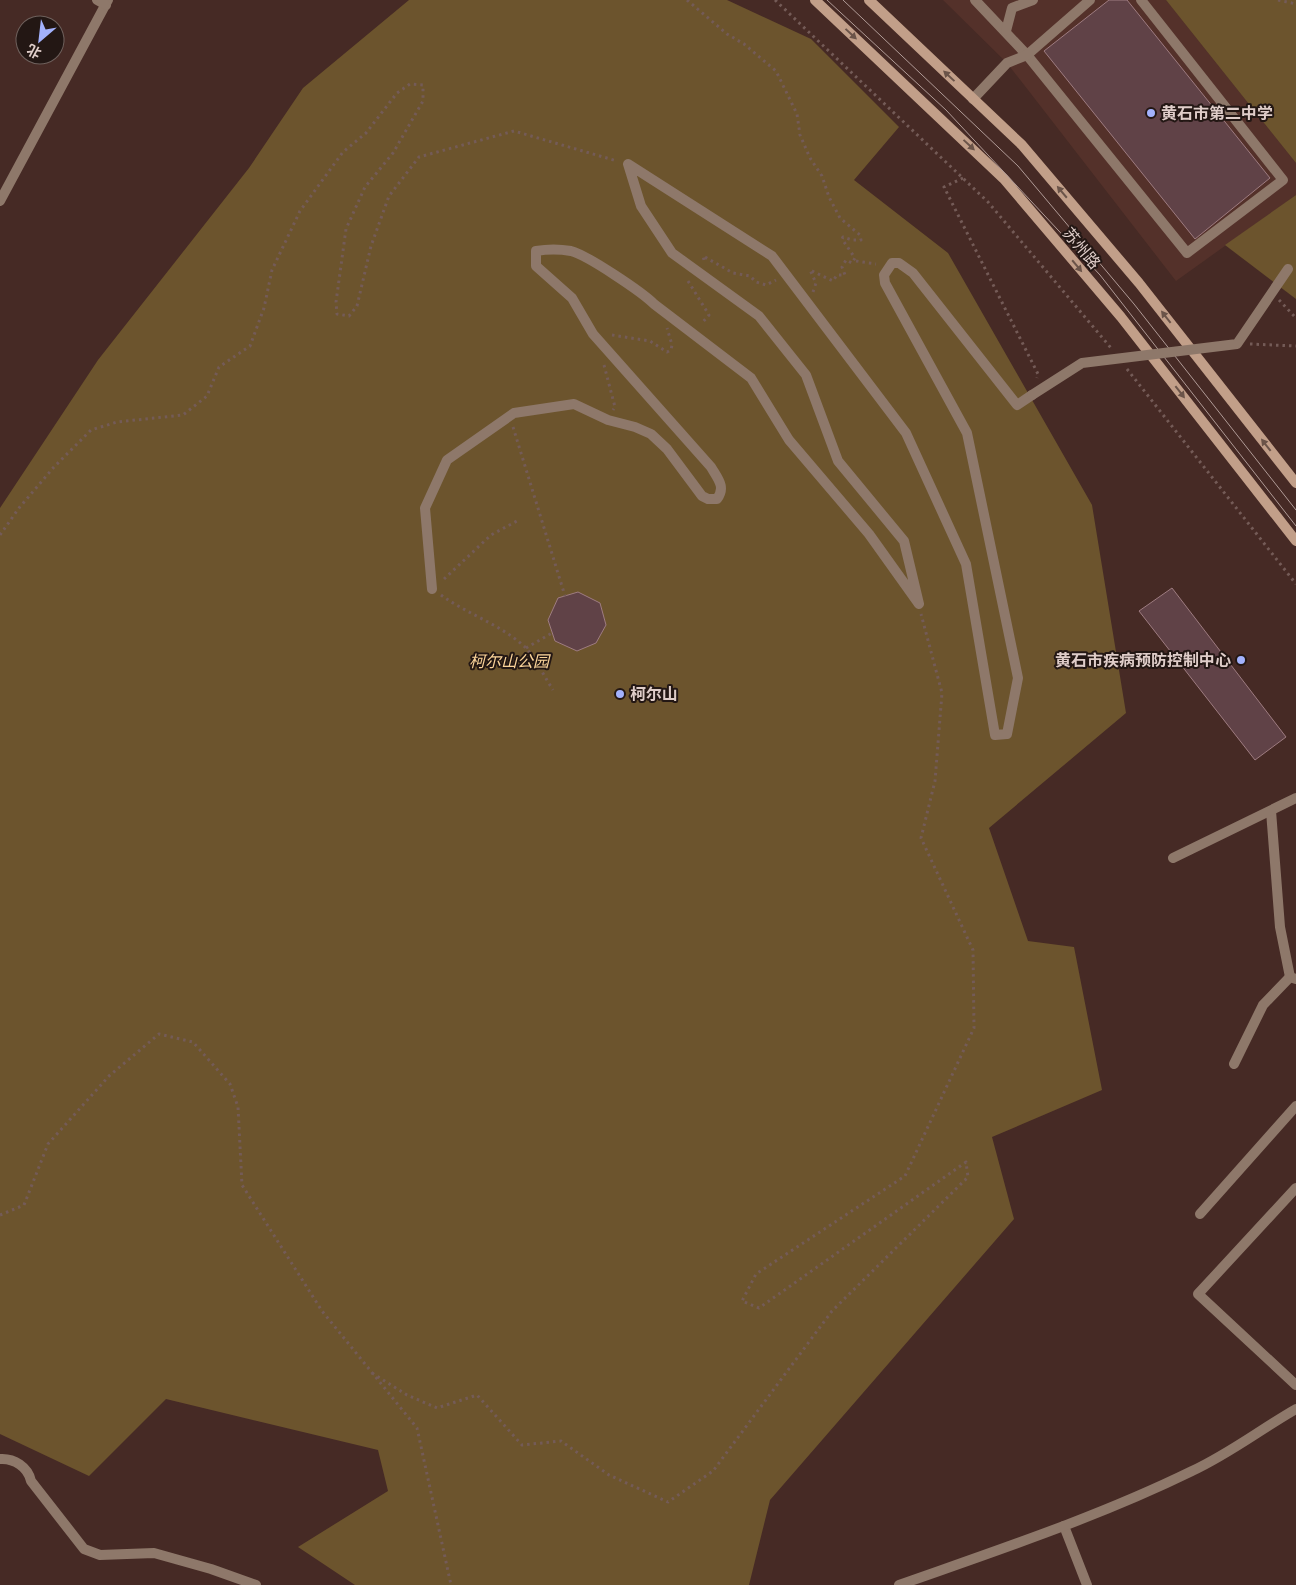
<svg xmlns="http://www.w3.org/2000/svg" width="1296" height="1585" viewBox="0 0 1296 1585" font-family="'Libre Baskerville','Noto Sans SC',serif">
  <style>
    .built { fill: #54312a }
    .green { fill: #6c542d }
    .building { fill: #604247; stroke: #9e7c81 }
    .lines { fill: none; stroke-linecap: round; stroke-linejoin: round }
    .path { stroke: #745b57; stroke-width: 3; stroke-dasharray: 2.5 4; stroke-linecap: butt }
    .pedestrian { stroke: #8e786a; stroke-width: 10 }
    .minor { stroke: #8e786a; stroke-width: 10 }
    .tertiary { stroke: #8e786a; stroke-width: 10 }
    .secondary { stroke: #c29f89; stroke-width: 10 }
    .tram { stroke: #b09b97; stroke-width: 1 }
    .pedestrian-bridge { stroke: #8e786a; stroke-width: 10 }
    .oneway { fill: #6b5449 }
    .poi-dot { fill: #a3b2fd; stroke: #231714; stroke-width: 2 }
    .labels { text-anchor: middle; stroke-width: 4; stroke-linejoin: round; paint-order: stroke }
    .poi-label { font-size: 16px; font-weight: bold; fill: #dfcdc9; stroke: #231714; text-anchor: start }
    .street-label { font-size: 16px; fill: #dfcdc9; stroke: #231714 }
    .park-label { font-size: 16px; font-style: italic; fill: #fbd49a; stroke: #231714 }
  </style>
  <rect width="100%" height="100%" fill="#462a25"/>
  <polygon class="built" points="943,0 1166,0 1296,163 1296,195 1176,281 1007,63"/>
  <g class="green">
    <polygon points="409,0 727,0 811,39 899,127 854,180 948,253 1092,505 1126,713 989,828 1028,941 1074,947 1102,1090 992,1137 1014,1219 770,1500 749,1585 355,1585 298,1547 388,1491 378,1450 166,1399 89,1476 0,1434 0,508 98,360 249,168 303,88"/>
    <polygon points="1166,0 1296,0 1296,163"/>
    <polygon points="1296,195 1296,299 1225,245"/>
  </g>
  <g class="building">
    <polygon points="1109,0 1127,0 1270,178 1195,239 1044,51"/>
    <polygon points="1172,588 1286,737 1255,760 1139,611"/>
    <polygon points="578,592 600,603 606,625 596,643 577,651 555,641 548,620 558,598"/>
  </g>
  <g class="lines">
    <g class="path">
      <polyline points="687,0 727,34 744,44 776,71 797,114 800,135 810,158 822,176 829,197 840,218 860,235 861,240 852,240 843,237 842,239 855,258 852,263 846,260 842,267 845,275 837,275 833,281 810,270 816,283 813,292"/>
      <polyline points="775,0 988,202 1111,348"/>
      <polyline points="1278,0 1296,4"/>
      <polyline points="963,178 944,187 1038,374 1037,378"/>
      <polyline points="704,260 703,256 733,273 750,276 756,282 766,285 776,280"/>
      <polyline points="856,261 876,264"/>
      <polyline points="688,281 709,315 701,324"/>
      <polyline points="1279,300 1296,318"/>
      <polyline points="612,335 650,341 667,352 671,350 672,345 667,328"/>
      <polyline points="1250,344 1296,346"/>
      <polyline points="604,365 615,407 613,410"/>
      <polyline points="1127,369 1296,584"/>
      <polyline points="513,427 565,596"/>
      <polyline points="0,535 19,508 54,467 91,430 117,422 183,415 207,396 219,367 250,346 264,308 272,270 300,211 343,152 366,133 397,93 410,84 423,85 423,101 393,153 365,187 346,229 336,302 337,314 349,316 357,306 371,246 389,196 419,157 514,131 617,161"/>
      <polyline points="444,579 491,535 517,521"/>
      <path d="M 441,595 C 467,614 502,625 526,648 C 534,657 546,679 553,690"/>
      <polyline points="526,648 552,633"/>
      <polyline points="0,1215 24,1205 48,1144 109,1076 159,1034 193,1042 230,1084 238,1107 242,1185 322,1311 417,1428 451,1585"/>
      <polyline points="372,1373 407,1395 437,1408 477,1395 522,1445 561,1441 609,1475 668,1502 713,1471 832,1311 968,1177 966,1162 759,1308 742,1301 756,1274 905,1176 974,1028 973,950 921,838 935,781 942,693 921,614"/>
    </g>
    <path class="pedestrian" d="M 432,589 L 425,508 L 447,460 L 514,413 L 574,404 L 608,420 L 635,427 L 651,434 L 667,449 L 702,496 L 708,499 L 717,499 C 726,487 718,479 711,467 L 593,334 L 572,298 L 536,266 L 536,251 C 548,249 559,249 571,251 C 587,255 642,292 654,304 L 751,378 L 789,440 L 869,534 L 919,604 L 904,541 L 838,461 L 806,375 L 759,316 L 672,253 L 641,206 L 628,164 L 772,256 L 906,433 L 966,564 L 995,735 L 1007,734 L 1018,678 L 967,433 L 885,283 L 884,275 L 892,263 L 899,263 L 913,273 L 1017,405 L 1032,395"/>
    <g class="minor">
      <polyline points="975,0 1027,55 1187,253 1283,180 1141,0"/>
      <polyline points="1006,31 1012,8 1033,0"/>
      <polyline points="973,99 1007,63 1027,55 1090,0"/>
      <polyline points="0,201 108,0"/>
      <polyline points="1271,811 1280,927 1290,977 1296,979"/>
      <polyline points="1173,858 1296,798"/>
      <polyline points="1234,1064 1263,1005 1290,977"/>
      <polyline points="1296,1188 1198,1294 1296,1385"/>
      <polyline points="1200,1214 1296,1106"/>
      <path d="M 0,1459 C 14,1458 28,1467 31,1481 L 84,1549 L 100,1555 L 154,1553 L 211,1569 L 256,1585"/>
      <polyline points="1064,1526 1087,1585"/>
      <path d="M 899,1585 C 998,1550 1098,1517 1192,1471 C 1229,1454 1261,1429 1296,1409"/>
    </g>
    <polyline class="tertiary" points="97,0 106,5"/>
    <g class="secondary">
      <polyline points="815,0 1004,179 1121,317 1296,541"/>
      <polyline points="869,0 1022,145 1139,283 1296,483"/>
    </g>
    <g class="tram">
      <polyline points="827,0 946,110 1100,275 1296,526"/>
      <polyline points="843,0 1018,166 1134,304 1296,510"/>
    </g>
    <polyline class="pedestrian-bridge" points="1032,395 1082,363 1237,344 1288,269"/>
  </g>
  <defs><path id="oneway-solid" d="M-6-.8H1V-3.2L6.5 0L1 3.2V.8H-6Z" transform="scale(1.25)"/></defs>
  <g class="oneway">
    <use href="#oneway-solid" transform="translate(851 34) rotate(43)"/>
    <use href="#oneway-solid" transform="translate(949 76) rotate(-137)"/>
    <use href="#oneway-solid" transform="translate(969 145) rotate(43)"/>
    <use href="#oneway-solid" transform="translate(1062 192) rotate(-130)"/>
    <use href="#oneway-solid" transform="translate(1077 266) rotate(50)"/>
    <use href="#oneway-solid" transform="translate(1166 317) rotate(-128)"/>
    <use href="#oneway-solid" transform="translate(1180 392) rotate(52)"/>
    <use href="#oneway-solid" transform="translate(1266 445) rotate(-128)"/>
  </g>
  <g class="poi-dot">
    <circle cx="1151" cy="113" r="5"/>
    <circle cx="1241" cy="660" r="5"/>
    <circle cx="620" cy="694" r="5"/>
  </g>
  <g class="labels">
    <g class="poi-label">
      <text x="1161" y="119">黄石市第二中学</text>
      <text x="1231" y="666" text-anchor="end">黄石市疾病预防控制中心</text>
      <text x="630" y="700">柯尔山</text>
    </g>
    <g class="street-label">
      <text transform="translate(1082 248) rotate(50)" y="6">苏州路</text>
    </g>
    <g class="park-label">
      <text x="509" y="667">柯尔山公园</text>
    </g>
  </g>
  <g transform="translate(40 40) rotate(208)"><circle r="24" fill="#231714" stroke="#6e605c"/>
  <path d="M0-4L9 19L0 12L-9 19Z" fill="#a3b2fd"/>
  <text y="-8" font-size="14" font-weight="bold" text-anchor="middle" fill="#dfcdc9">北</text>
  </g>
</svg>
